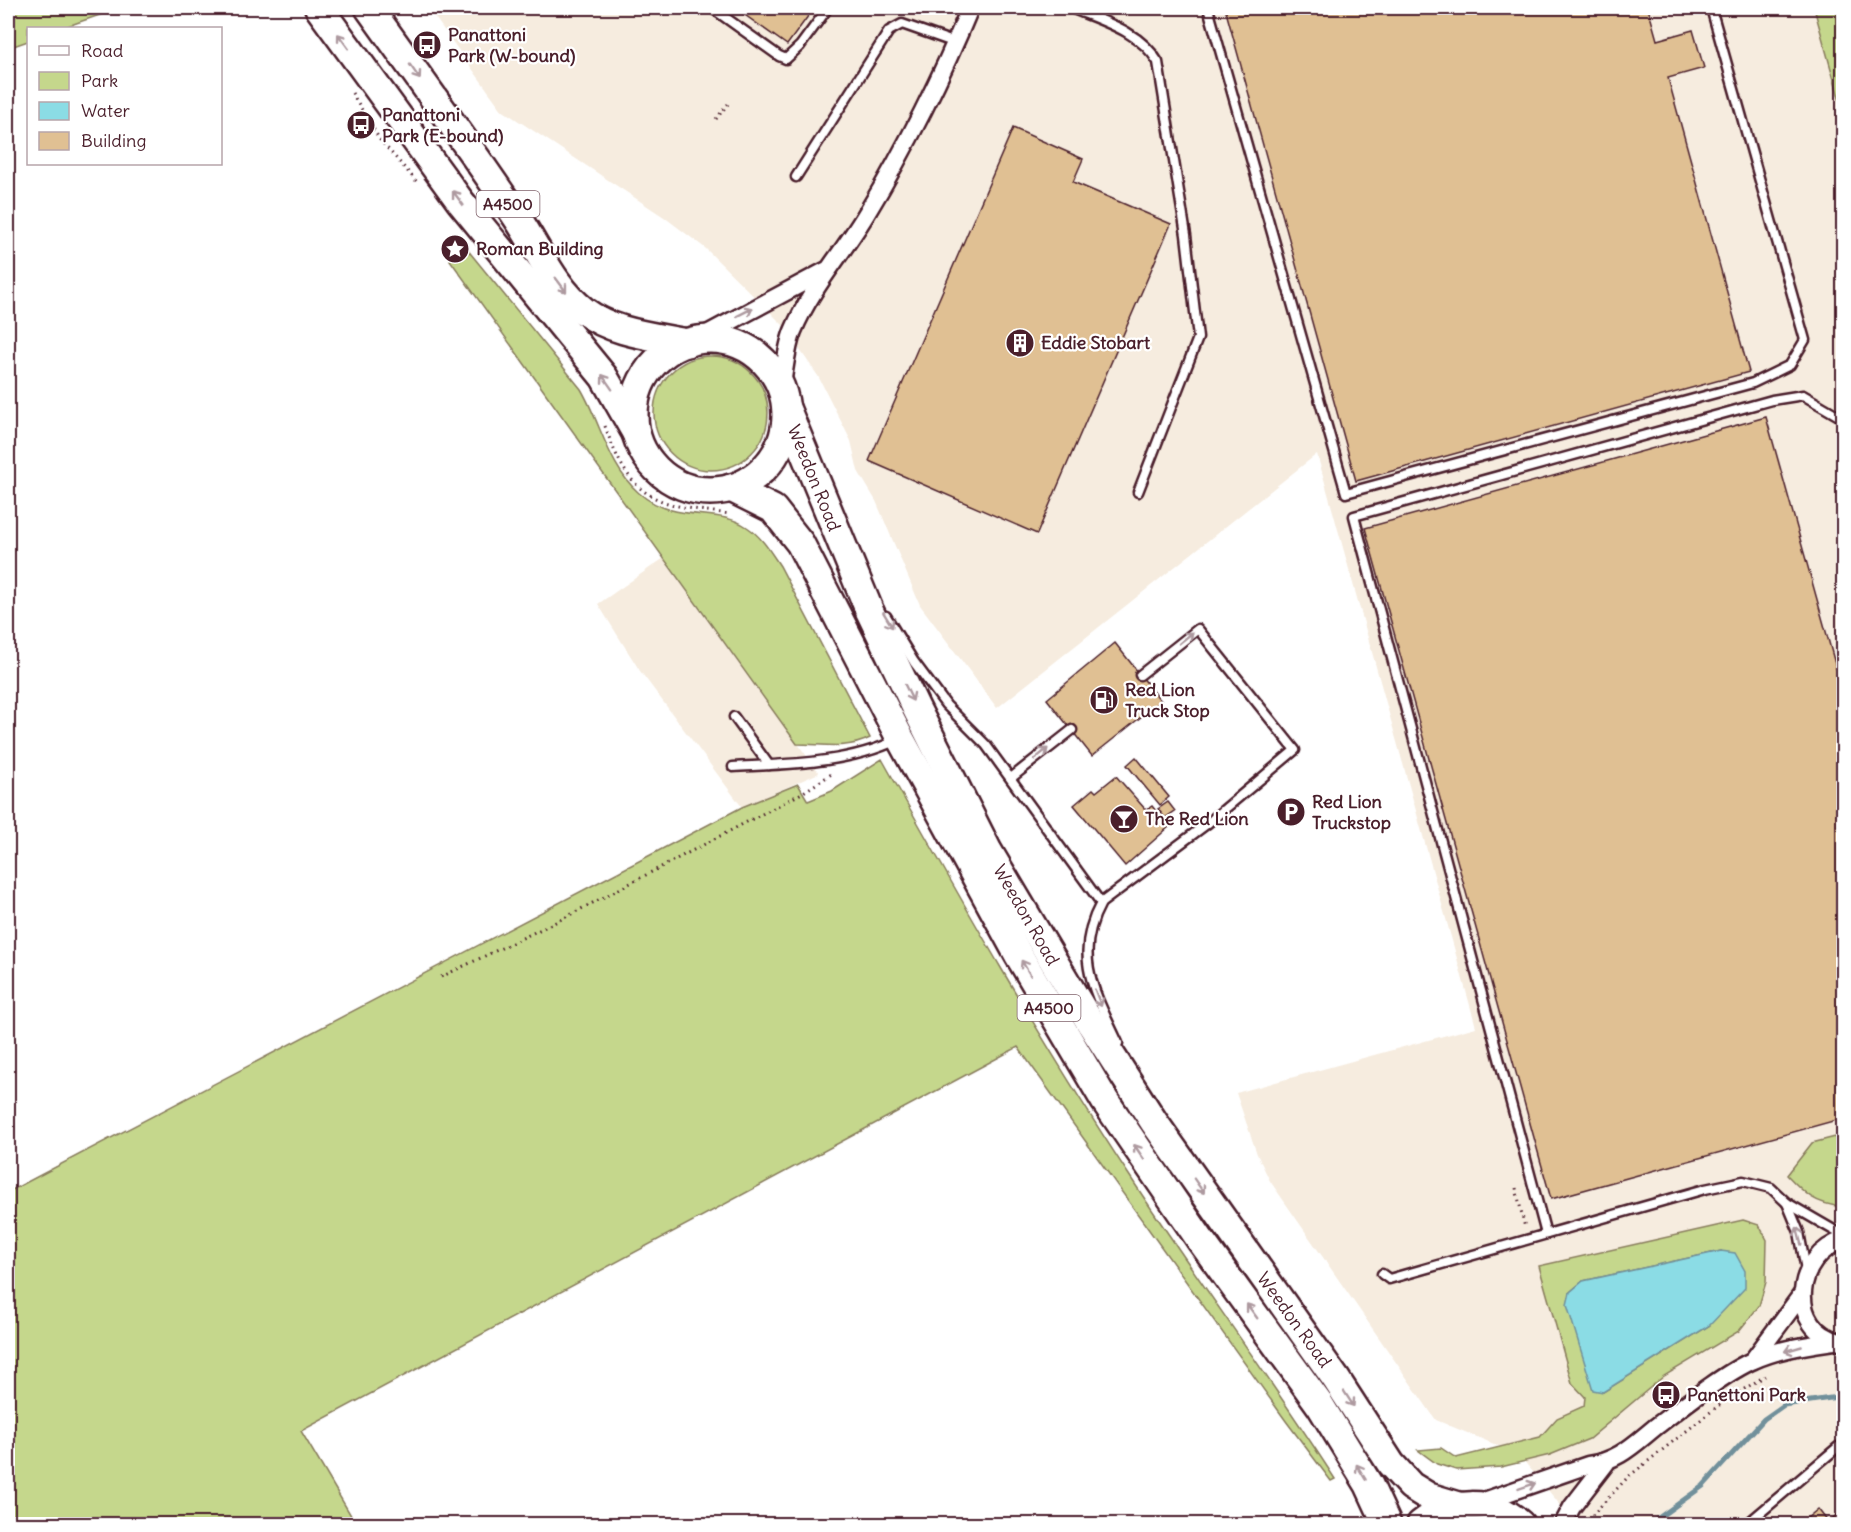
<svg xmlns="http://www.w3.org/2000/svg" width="1851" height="1532" viewBox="0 0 1851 1532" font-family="Delius,sans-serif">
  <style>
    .built { fill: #f6ecdf }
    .green { fill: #c5d78c; stroke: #887b5c; stroke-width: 1.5; fill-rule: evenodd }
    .water { fill: #8bdce5; stroke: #71909b; stroke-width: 1.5 }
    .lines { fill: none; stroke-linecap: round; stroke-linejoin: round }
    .stream { stroke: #71909b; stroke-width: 5 }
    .building { fill: #e0c093; stroke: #4a1f2b; stroke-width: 1.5 }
    .service-casing { stroke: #4a1f2b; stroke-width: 13 }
    .minor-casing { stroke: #4a1f2b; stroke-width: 21 }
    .trunk-casing { stroke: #4a1f2b; stroke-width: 32 }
    .path { stroke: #4a1f2b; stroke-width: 3; stroke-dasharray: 1.5 4.5; stroke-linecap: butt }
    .service { stroke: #fff; stroke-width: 8 }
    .minor { stroke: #fff; stroke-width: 16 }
    .trunk { stroke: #fff; stroke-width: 27 }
    .oneway { stroke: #ae9aa0 }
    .labels { text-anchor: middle; stroke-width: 4.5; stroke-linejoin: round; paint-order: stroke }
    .shield { fill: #fff; stroke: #80626b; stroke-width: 1.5 }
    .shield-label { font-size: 16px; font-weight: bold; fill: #4a1f2b }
    .poi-label { font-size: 18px; font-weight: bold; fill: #4a1f2b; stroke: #fff; text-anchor: start }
    .street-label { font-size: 18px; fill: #4a1f2b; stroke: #fff }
  </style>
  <rect width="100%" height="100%" fill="#fff"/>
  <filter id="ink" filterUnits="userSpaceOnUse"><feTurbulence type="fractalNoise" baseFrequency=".0167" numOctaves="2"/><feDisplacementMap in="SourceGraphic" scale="12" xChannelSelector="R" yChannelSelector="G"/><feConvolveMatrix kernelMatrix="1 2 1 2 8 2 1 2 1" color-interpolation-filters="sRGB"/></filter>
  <g filter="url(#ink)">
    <g class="built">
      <polygon points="428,8 1814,8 1844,112 1843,1524 1576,1524 1518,1454 1436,1420 1270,1181 1257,1154 1236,1093 1476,1027 1317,454 997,708 920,605 876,501 858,471 851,441 818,376 782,324 705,248 664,217 502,110"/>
      <polygon points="664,558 819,773 742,807 640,671 598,604"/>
    </g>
    <g class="green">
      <polygon points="8,8 120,8 62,28 28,28 28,41 8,48"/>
      <polygon points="1814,8 1843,8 1843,112"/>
      <path d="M 462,243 L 581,389 C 601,423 608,466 639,493 C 676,525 717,506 747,527 C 762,537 770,551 780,566 L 870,738 C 846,750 823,744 797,744 L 450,260 Z"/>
      <circle cx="711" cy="413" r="57"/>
      <path d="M 882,759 C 961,900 1040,1040 1129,1175 C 1196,1278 1269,1376 1335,1479 L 1331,1481 L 1286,1421 L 1018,1047 L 301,1431 L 356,1524 L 8,1524 L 8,1192 L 742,807 L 798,784 L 808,801 L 832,791 Z"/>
      <path d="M 1843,1135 L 1844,1135 L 1843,1207 C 1815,1204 1806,1195 1787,1175 L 1812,1143 Z"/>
      <path d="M 1743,1220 L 1759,1225 L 1767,1240 L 1766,1282 L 1759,1306 L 1739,1331 L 1664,1376 L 1589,1439 L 1550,1455 L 1501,1467 L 1456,1470 L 1437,1464 L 1418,1450 L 1441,1448 L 1456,1458 L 1540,1437 L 1557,1418 L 1584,1406 L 1585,1397 L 1572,1383 L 1539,1266 ZM 1721,1251 L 1710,1325 L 1603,1392 L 1570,1292 L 1583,1281 Z"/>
    </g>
    <polygon class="water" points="1721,1251 1735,1253 1745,1271 1745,1288 1710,1325 1603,1392 1593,1390 1567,1305 1570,1292 1583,1281"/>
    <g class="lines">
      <polyline class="stream" points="1650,1524 1703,1486 1764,1419 1784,1405 1844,1396"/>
    </g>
    <g class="building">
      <polygon points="735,8 814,8 787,45"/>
      <polygon points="1225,8 1648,8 1657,40 1693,30 1704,68 1668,78 1749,372 1356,481"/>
      <polygon points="1013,128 1083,159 1073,182 1171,224 1037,534 869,461"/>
      <polygon points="1766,417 1844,696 1844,1118 1551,1199 1365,528"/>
      <polygon points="1115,643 1161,701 1092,756 1047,699"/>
      <polygon points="1136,757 1169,797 1160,805 1127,765"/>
      <polygon points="1116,776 1146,810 1152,806 1169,827 1125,866 1074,805 1093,789 1096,792"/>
      <polygon points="1168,802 1175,811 1165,818 1158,809"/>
      <polygon points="1818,1509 1828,1522 1844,1509 1844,1524 1800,1524"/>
    </g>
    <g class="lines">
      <g class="service-casing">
        <g id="service">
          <polyline points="712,8 779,56 786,59 800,46 828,8"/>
          <path d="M 1071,8 C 1102,21 1140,31 1158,62 L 1186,235 L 1198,338 L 1138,492"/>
          <polyline points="1208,8 1346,493 1753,383 1790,365 1805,340 1711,8"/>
          <polyline points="796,177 889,31 902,24 956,43"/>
          <polyline points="886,616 914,662 946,705 986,745 1101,903"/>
          <polyline points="734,717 769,765"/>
          <path d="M 733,767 C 787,764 847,764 897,740"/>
          <polyline points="1011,778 1072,730"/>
          <path d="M 1118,1043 C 1095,993 1072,956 1101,903 L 1208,823 L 1295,750 L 1198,629 L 1140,675"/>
          <polyline points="1787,1203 1799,1232 1806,1270"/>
          <polyline points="1546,1234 1354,516 1772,400 1803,395 1844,419"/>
          <polyline points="1382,1274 1389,1279 1705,1189 1743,1181 1771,1188 1787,1203 1844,1236"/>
          <polyline points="1747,1524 1838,1447 1844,1446"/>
        </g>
      </g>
      <g class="minor-casing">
        <g id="minor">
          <polyline points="694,341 825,271"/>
          <path d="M 781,389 C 785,370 786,348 793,331 C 812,286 844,252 868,211 C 905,150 943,74 970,8"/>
          <path d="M 1840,1342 C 1786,1329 1794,1255 1844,1240"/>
          <polyline points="1753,1360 1802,1294"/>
          <path d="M 1478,1503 L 1588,1465 C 1619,1461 1634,1444 1658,1425 C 1683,1406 1726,1372 1754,1360 C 1778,1349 1808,1345 1834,1341"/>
          <polyline points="1563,1524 1572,1507 1606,1463"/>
        </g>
      </g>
      <g class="trunk-casing">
        <g id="trunk">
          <polyline points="319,8 460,201 604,377 636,433"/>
          <path d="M 369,8 C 419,78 470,147 518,219 C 538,249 555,289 584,311 C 613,333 653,336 687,343"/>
          <circle cx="710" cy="415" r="76"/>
          <polyline points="786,408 870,612 916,708 988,851 1091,1024 1154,1122 1336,1379 1391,1464 1411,1486 1429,1497 1459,1506"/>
          <polyline points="731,488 773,509 800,543 900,738 1018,954 1105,1101 1199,1238 1320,1405 1369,1485 1387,1524"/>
          <path d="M 1421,1524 C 1450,1501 1492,1498 1520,1524"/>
        </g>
      </g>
      <g class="path">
        <polyline points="352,93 380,140 417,182"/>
        <polyline points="716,119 728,104"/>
        <path d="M 605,426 C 631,502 657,505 730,514"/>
        <polyline points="441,977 564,918 802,793 833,773"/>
        <polyline points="1516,1188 1525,1228"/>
        <polyline points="1584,1524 1628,1477 1722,1403 1765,1376"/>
      </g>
      <use href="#service" class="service"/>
      <use href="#minor" class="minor"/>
      <use href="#trunk" class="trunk"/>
    </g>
    <defs><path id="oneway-shaft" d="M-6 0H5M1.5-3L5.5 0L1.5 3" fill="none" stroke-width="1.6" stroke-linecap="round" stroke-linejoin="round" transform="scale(1.5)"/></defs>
    <g class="oneway">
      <use href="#oneway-shaft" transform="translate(343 41) rotate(-126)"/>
      <use href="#oneway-shaft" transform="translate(415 72) rotate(55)"/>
      <use href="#oneway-shaft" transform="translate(458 198) rotate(-127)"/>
      <use href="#oneway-shaft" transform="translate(561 285) rotate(53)"/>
      <use href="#oneway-shaft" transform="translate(745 312) rotate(-27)"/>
      <use href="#oneway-shaft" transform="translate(607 382) rotate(-125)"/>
      <use href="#oneway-shaft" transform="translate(888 620) rotate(59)"/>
      <use href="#oneway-shaft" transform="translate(1186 638) rotate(-39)"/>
      <use href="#oneway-shaft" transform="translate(909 693) rotate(64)"/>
      <use href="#oneway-shaft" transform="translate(1041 754) rotate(-39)"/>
      <use href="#oneway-shaft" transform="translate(1026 968) rotate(-121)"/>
      <use href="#oneway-shaft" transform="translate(1098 998) rotate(69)"/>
      <use href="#oneway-shaft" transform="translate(1139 1152) rotate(-124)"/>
      <use href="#oneway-shaft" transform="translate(1199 1186) rotate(55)"/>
      <use href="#oneway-shaft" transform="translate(1799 1236) rotate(-105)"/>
      <use href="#oneway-shaft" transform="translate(1252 1311) rotate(-126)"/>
      <use href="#oneway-shaft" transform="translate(1793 1349) rotate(164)"/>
      <use href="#oneway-shaft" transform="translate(1349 1399) rotate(57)"/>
      <use href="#oneway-shaft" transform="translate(1361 1472) rotate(-121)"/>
      <use href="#oneway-shaft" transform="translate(1527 1486) rotate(-19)"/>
    </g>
  </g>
  <defs>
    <g id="bus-disc" transform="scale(1.5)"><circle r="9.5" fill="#4a1f2b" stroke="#fff"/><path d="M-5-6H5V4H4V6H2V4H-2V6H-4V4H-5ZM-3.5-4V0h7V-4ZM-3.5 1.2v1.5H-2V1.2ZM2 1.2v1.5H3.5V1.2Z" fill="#fff"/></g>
    <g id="sight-disc" transform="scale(1.5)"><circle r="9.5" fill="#4a1f2b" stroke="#fff"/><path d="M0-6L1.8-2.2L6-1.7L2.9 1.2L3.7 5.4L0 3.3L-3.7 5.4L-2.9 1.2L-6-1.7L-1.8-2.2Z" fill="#fff"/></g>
    <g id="building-disc" transform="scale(1.5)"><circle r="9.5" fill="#4a1f2b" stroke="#fff"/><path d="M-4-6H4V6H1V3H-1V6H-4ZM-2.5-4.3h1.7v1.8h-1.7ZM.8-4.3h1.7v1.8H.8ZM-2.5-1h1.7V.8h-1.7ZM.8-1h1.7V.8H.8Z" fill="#fff"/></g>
    <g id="fuel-disc" transform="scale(1.5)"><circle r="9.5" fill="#4a1f2b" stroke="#fff"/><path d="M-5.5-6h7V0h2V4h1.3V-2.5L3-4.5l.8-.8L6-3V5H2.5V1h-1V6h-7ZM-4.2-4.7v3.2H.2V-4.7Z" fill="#fff"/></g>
    <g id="parking-disc" transform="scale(1.5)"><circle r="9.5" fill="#4a1f2b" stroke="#fff"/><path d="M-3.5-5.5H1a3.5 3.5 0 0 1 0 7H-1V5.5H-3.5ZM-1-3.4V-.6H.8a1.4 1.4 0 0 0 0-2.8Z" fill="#fff"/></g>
    <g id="bar-disc" transform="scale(1.5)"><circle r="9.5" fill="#4a1f2b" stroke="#fff"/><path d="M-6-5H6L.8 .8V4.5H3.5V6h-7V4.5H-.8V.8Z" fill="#fff"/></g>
  </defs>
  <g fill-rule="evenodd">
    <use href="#bus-disc" x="427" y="45"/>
    <use href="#bus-disc" x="361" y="125"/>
    <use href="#sight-disc" x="455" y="249"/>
    <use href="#building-disc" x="1020" y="343"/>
    <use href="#fuel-disc" x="1104" y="700"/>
    <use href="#parking-disc" x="1291" y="812"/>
    <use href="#bar-disc" x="1124" y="819"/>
    <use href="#bus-disc" x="1666" y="1395"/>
  </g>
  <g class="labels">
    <g class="shield">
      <rect x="476.5" y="191" width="63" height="26" rx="4.5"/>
      <rect x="1017.5" y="995" width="63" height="26" rx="4.5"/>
    </g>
    <g class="shield-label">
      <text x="508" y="210">A4500</text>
      <text x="1049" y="1014">A4500</text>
    </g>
    <g class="poi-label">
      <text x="448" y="41">Panattoni<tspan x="448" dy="21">Park (W-bound)</tspan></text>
      <text x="382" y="121">Panattoni<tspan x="382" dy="21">Park (E-bound)</tspan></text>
      <text x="476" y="255">Roman Building</text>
      <text x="1041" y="349">Eddie Stobart</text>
      <text x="1125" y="696">Red Lion<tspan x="1125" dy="21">Truck Stop</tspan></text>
      <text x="1312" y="808">Red Lion<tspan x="1312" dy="21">Truckstop</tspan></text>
      <text x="1145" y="825">The Red Lion</text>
      <text x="1687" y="1401">Panettoni Park</text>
    </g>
    <g class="street-label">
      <text transform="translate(814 478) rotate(68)" y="6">Weedon Road</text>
      <text transform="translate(1026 915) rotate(60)" y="6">Weedon Road</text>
      <text transform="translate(1294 1320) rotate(54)" y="6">Weedon Road</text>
    </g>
  </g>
  <rect width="1851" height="1532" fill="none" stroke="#fff" stroke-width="30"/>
  <rect x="15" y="15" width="1821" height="1502" fill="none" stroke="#4a1f2b" stroke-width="2" filter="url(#ink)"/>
  <rect x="27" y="27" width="195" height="138" fill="#ffffff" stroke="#b7a5aa" stroke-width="1.5"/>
  <rect x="39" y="46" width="30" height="9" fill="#ffffff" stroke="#b7a5aa" stroke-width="1.5"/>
  <text x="81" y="57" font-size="18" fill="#4a1f2b">Road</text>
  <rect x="39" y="72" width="30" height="18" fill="#c5d78c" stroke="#b7a5aa" stroke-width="1.5"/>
  <text x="81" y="87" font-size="18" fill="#4a1f2b">Park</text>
  <rect x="39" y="102" width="30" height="18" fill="#8bdce5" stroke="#b7a5aa" stroke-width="1.5"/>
  <text x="81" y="117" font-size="18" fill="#4a1f2b">Water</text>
  <rect x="39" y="132" width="30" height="18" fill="#e0c093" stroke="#b7a5aa" stroke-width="1.5"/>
  <text x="81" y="147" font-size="18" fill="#4a1f2b">Building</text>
</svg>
